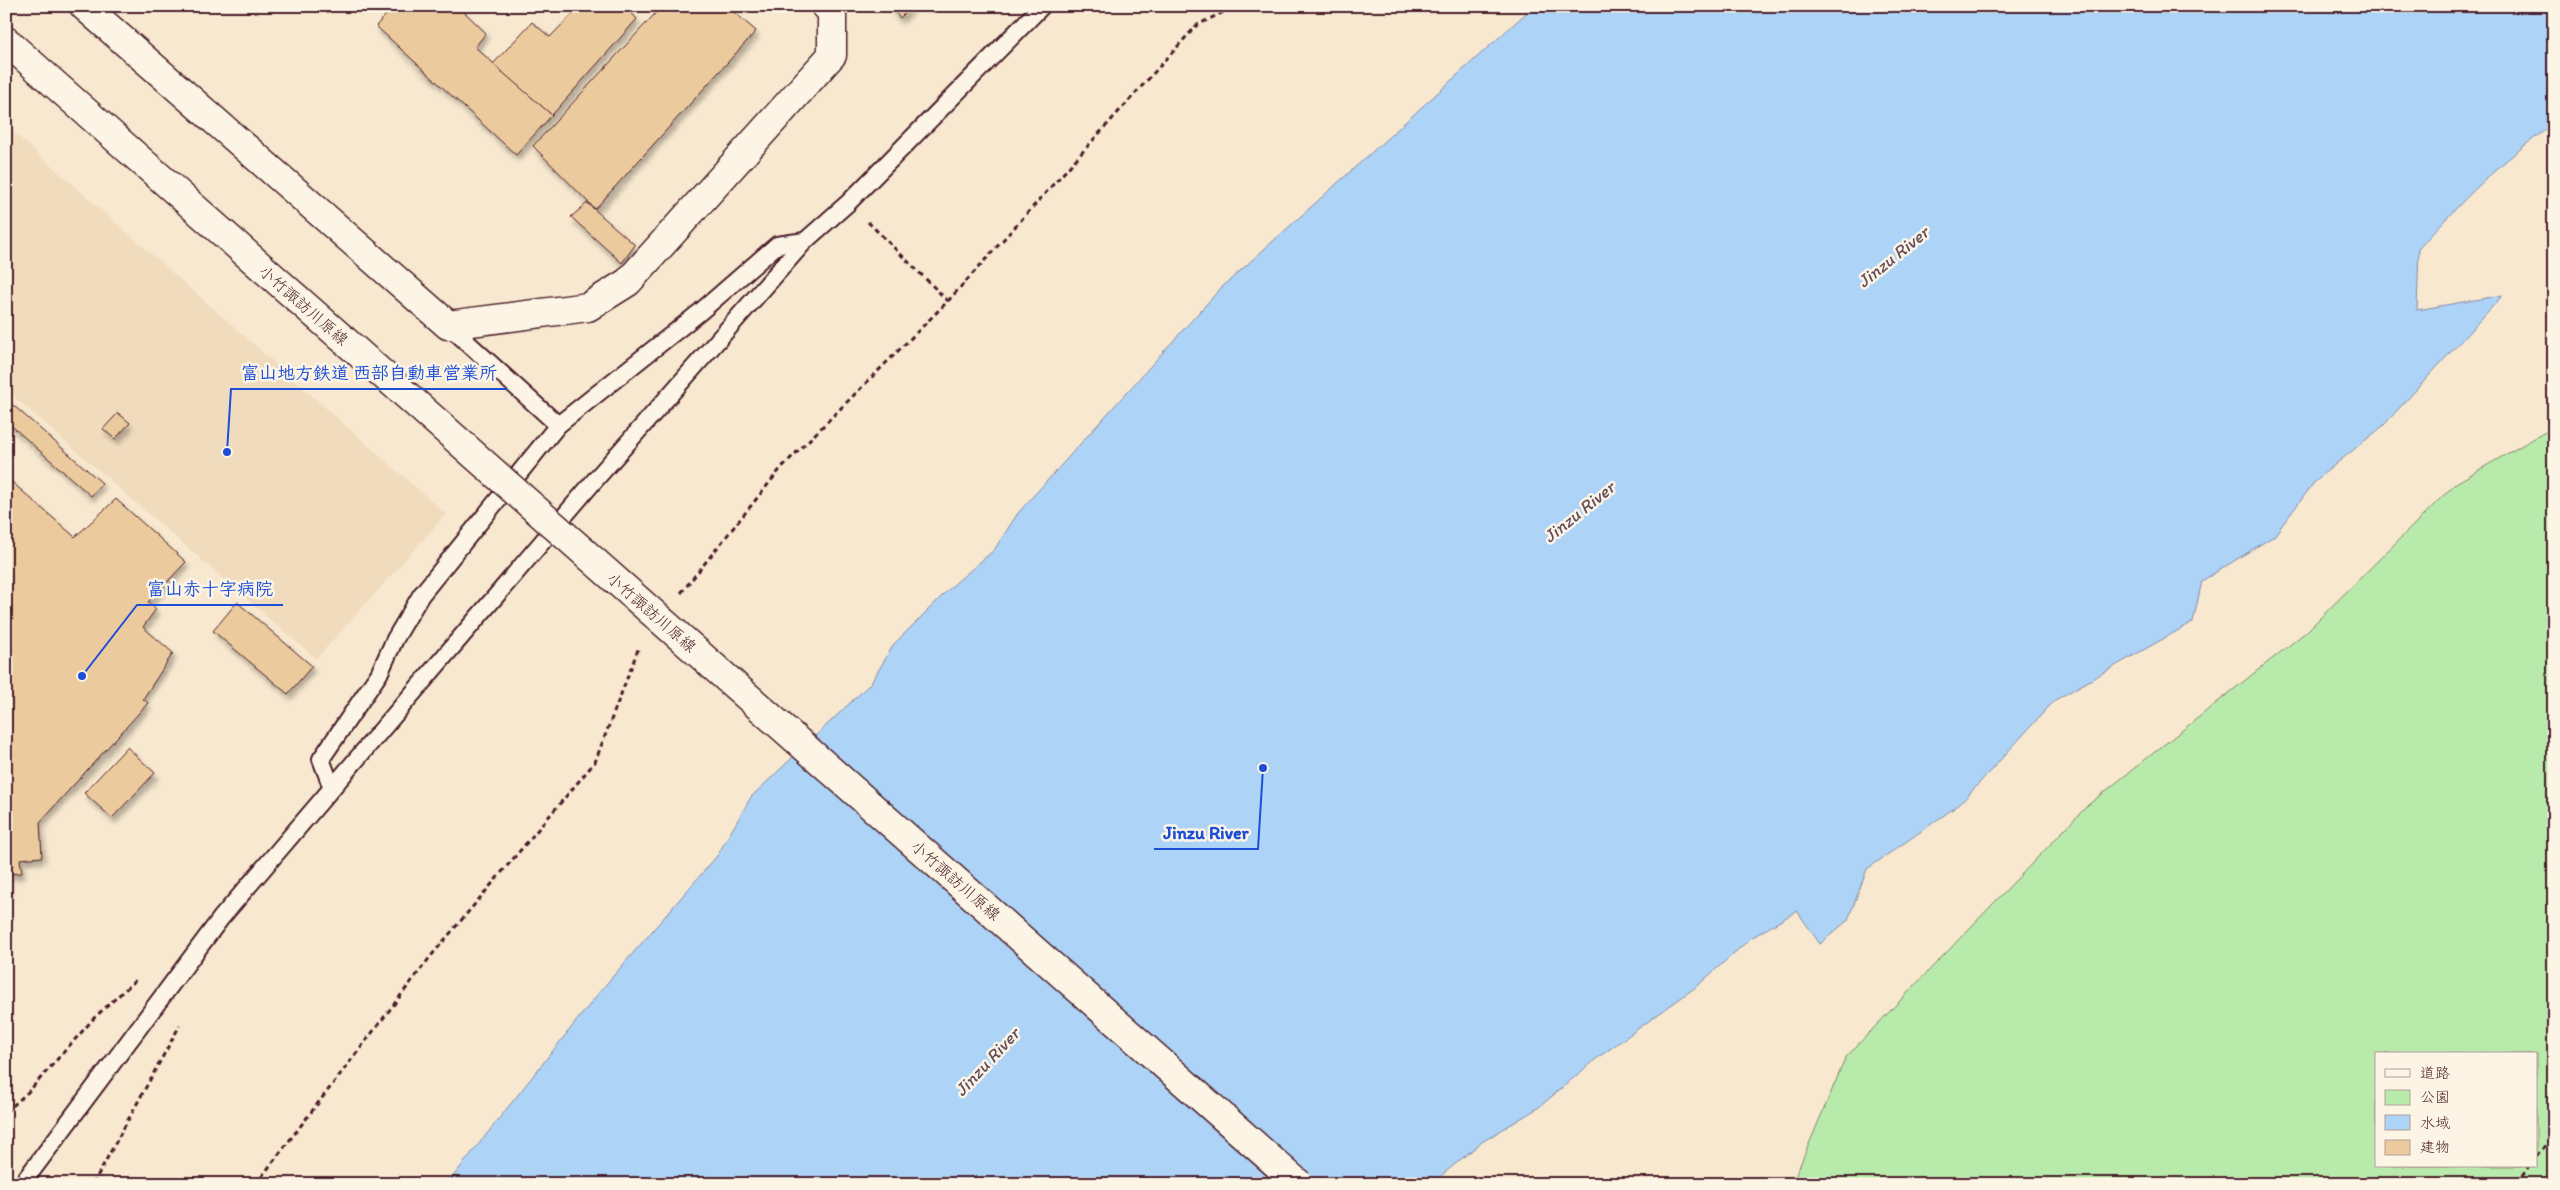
<svg xmlns="http://www.w3.org/2000/svg" width="2560" height="1190" viewBox="0 0 2560 1190" font-family="Itim,'Klee One',sans-serif">
  <style>
    .built { fill: #f0dbbd }
    .green { fill: #b8ebab; stroke: #81856b; fill-rule: evenodd }
    .water { fill: #add3f7; stroke: #858ba5 }
    .building { fill: #ebca9d; stroke: #4a1f2b; filter: url(#shadow) }
    .lines { fill: none; stroke-linecap: round; stroke-linejoin: round }
    .service-casing { stroke: #4a1f2b; stroke-width: 20 }
    .minor-casing { stroke: #4a1f2b; stroke-width: 31 }
    .secondary-casing { stroke: #4a1f2b; stroke-width: 31 }
    .path { stroke: #4a1f2b; stroke-width: 3; stroke-dasharray: 5 4; stroke-linecap: butt }
    .service { stroke: #fcf5e5; stroke-width: 16 }
    .minor { stroke: #fcf5e5; stroke-width: 28 }
    .secondary { stroke: #fcf5e5; stroke-width: 28 }
    .secondary-bridge-casing { stroke: #4a1f2b; stroke-width: 31; stroke-linecap: butt }
    .secondary-bridge { stroke: #fcf5e5; stroke-width: 28 }
    .labels { text-anchor: middle; stroke-width: 5; stroke-linejoin: round; paint-order: stroke }
    .street-label { font-size: 16px; fill: #4a1f2b; stroke: #fcf5e5 }
    .water-label { font-size: 18px; font-style: italic; fill: #634c5e; stroke: #fcf5e5 }
    .leader { fill: none; stroke: #1d4ed8; stroke-width: 2 }
    .callout-dot { fill: #1d4ed8; stroke: #fcf5e5; stroke-width: 2 }
    .callout-label { font-size: 18px; text-anchor: middle; font-weight: bold; fill: #1d4ed8; stroke: #fcf5e5; stroke-width: 5; stroke-linejoin: round; paint-order: stroke }
  </style>
  <defs>
    <filter id="shadow"><feDropShadow dx="3" dy="5.5" stdDeviation="2.5" flood-color="#0004"/></filter>
  </defs>
  <rect width="100%" height="100%" fill="#f7e8cf"/>
  <filter id="ink" filterUnits="userSpaceOnUse"><feTurbulence type="fractalNoise" baseFrequency=".02" numOctaves="2"/><feDisplacementMap in="SourceGraphic" scale="10" xChannelSelector="R" yChannelSelector="G"/><feConvolveMatrix kernelMatrix="1 2 1 2 8 2 1 2 1" color-interpolation-filters="sRGB"/></filter>
  <g filter="url(#ink)">
    <polygon class="built" points="6,126 446,514 316,659 6,390"/>
    <path class="green" d="M 2554,427 L 2554,1184 L 1792,1184 L 1846,1057 L 2088,805 L 2306,632 L 2456,483 ZM 2376,1054 L 2536,1054 L 2536,1166 L 2376,1166 Z"/>
    <path class="water" d="M 1534,6 L 2554,6 L 2554,124 C 2499,162 2464,199 2419,248 L 2417,310 L 2503,295 L 2383,426 L 2316,480 L 2274,536 L 2202,581 L 2193,622 L 2055,700 L 1960,804 L 1867,869 L 1848,920 L 1820,944 L 1797,911 L 1751,938 L 1696,987 L 1596,1059 L 1538,1108 L 1482,1142 L 1431,1184 L 447,1184 L 602,989 L 717,856 L 751,797 L 871,683 L 894,644 L 952,586 L 994,550 L 1018,513 L 1220,289 Z"/>
    <g class="building">
      <polygon points="394,6 458,6 486,33 475,47 552,115 516,155 376,26"/>
      <polygon points="580,6 625,6 637,19 552,115 493,64 532,22 550,37"/>
      <polygon points="662,6 727,6 756,31 595,209 533,146"/>
      <polygon points="889,6 912,6 900,18"/>
      <polygon points="587,203 635,245 622,263 571,217"/>
      <polygon points="6,399 102,483 91,496 6,421"/>
      <polygon points="118,413 130,423 115,439 103,429"/>
      <polygon points="6,477 75,537 116,499 186,562 148,602 156,609 143,627 173,653 143,699 148,703 40,822 42,857 20,859 22,873 7,874 8,895 6,895"/>
      <polygon points="237,602 312,666 288,694 213,631"/>
      <polygon points="127,747 155,773 112,818 84,793"/>
    </g>
    <g class="lines">
      <g class="service-casing">
        <g id="service">
          <polyline points="448,325 558,425"/>
          <polyline points="332,788 321,759 379,674 395,639 421,595 558,425 700,312 777,245 805,241"/>
          <polyline points="22,1184 221,918 595,480 805,241 848,203 1042,6"/>
        </g>
      </g>
      <g class="minor-casing">
        <polyline id="minor" points="84,6 448,325 588,307 628,282 832,55 832,12 826,6"/>
      </g>
      <g class="secondary-casing">
        <polyline id="secondary" points="6,41 129,150"/>
      </g>
      <g class="path">
        <polyline points="868,222 948,301"/>
        <polyline points="681,593 782,467 948,301 1197,25 1236,6"/>
        <polyline points="6,1112 29,1091 95,1017 138,978"/>
        <polyline points="2536,1156 2554,1136"/>
        <polyline points="93,1184 180,1025"/>
        <polyline points="256,1184 431,956 595,762 639,647"/>
        <polyline points="2517,1184 2529,1166"/>
      </g>
      <use href="#service" class="service"/>
      <use href="#minor" class="minor"/>
      <use href="#secondary" class="secondary"/>
      <g class="secondary-bridge-casing">
        <polyline id="secondary-bridge" points="129,150 1299,1184"/>
      </g>
      <use href="#secondary-bridge" class="secondary-bridge"/>
    </g>
  </g>
  <g class="labels">
    <g class="street-label">
      <text transform="translate(304 305) rotate(41)" y="6">小竹諏訪川原線</text>
      <text transform="translate(652 612) rotate(41)" y="6">小竹諏訪川原線</text>
      <text transform="translate(956 880) rotate(41)" y="6">小竹諏訪川原線</text>
    </g>
    <g class="water-label">
      <text transform="translate(1893 257) rotate(-39)" y="6">Jinzu River</text>
      <text transform="translate(1579 512) rotate(-39)" y="6">Jinzu River</text>
      <text transform="translate(987 1062) rotate(-47)" y="6">Jinzu River</text>
    </g>
  </g>
  <path class="leader" d="M227 452L231 389H507M82 676L137 605H283M1263 768L1258 849H1154"/>
  <g class="callout-dot">
    <circle cx="227" cy="452" r="5"/>
    <circle cx="82" cy="676" r="5"/>
    <circle cx="1263" cy="768" r="5"/>
  </g>
  <g class="callout-label">
    <text x="369" y="379">富山地方鉄道 西部自動車営業所</text>
    <text x="210" y="595">富山赤十字病院</text>
    <text x="1206" y="839">Jinzu River</text>
  </g>
  <rect width="2560" height="1190" fill="none" stroke="#fcf5e5" stroke-width="25"/>
  <rect x="12" y="12" width="2535" height="1165" fill="none" stroke="#4a1f2b" stroke-width="2" filter="url(#ink)"/>
  <rect x="2375" y="1052" width="162" height="115" fill="#fcf5e5" stroke="#b59f9b"/>
  <rect x="2385" y="1069" width="25" height="8" fill="#fcf5e5" stroke="#b59f9b"/>
  <text x="2420" y="1078" font-size="15" fill="#4a1f2b">道路</text>
  <rect x="2385" y="1090" width="25" height="15" fill="#b8ebab" stroke="#b59f9b"/>
  <text x="2420" y="1102" font-size="15" fill="#4a1f2b">公園</text>
  <rect x="2385" y="1115" width="25" height="15" fill="#add3f7" stroke="#b59f9b"/>
  <text x="2420" y="1128" font-size="15" fill="#4a1f2b">水域</text>
  <rect x="2385" y="1140" width="25" height="15" fill="#ebca9d" stroke="#b59f9b"/>
  <text x="2420" y="1152" font-size="15" fill="#4a1f2b">建物</text>
</svg>
